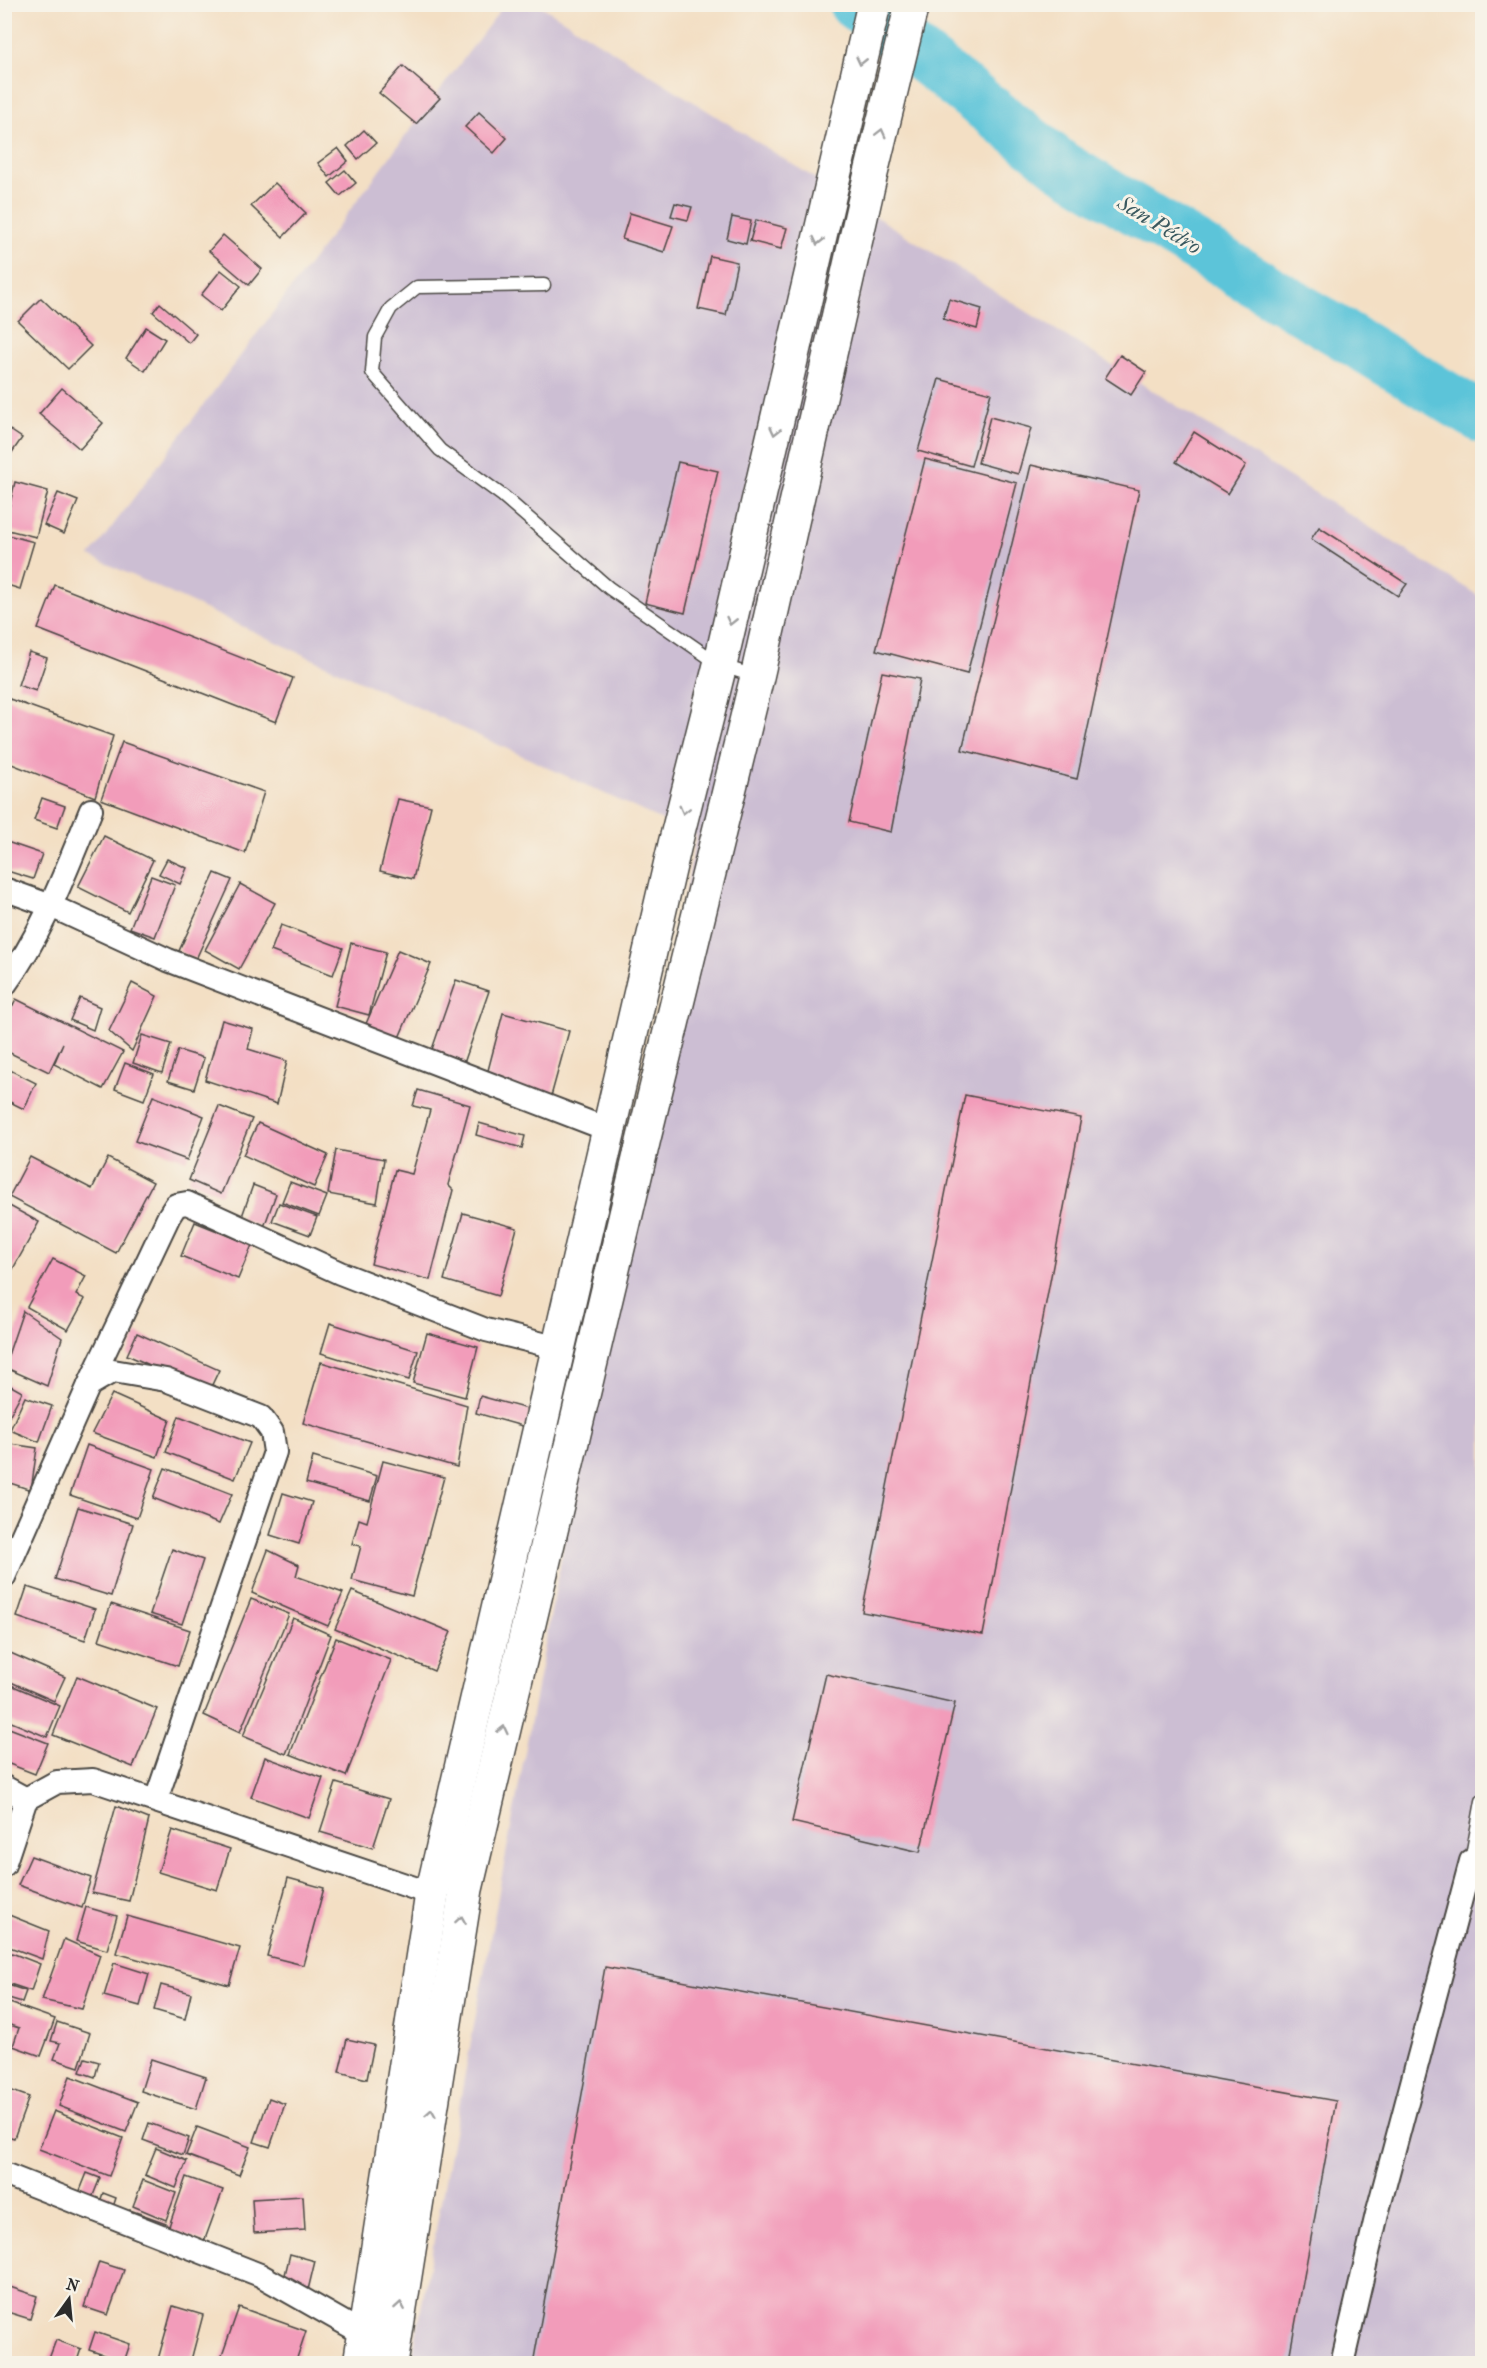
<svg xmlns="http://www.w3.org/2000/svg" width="1487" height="2368" viewBox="0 0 1487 2368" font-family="'IM FELL French Canon',serif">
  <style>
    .industrial { fill: #ccbed3 }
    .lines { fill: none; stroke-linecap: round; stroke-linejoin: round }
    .river { stroke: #5cc4d9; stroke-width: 51 }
    .building { fill: #f29cba }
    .lane-casing { stroke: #494642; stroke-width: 15 }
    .street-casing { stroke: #494642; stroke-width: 26 }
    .primary-casing { stroke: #494642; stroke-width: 36 }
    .lane { stroke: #fff; stroke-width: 12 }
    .street { stroke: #fff; stroke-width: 22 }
    .primary { stroke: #fff; stroke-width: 33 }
    .oneway { stroke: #a0a0a0 }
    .labels { text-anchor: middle; stroke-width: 6; stroke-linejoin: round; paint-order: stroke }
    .water-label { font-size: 22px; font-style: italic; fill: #3a595f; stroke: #f7f3e8 }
  </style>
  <rect width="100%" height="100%" fill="#f7f3e8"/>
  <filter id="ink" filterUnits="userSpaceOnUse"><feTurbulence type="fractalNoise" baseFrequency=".0167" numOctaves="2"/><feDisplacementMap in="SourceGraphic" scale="12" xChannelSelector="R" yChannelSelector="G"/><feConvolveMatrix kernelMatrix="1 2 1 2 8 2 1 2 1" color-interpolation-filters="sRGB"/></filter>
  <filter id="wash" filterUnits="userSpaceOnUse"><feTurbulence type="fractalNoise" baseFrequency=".008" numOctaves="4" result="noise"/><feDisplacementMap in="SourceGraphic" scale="24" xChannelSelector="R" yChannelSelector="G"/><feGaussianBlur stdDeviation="1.35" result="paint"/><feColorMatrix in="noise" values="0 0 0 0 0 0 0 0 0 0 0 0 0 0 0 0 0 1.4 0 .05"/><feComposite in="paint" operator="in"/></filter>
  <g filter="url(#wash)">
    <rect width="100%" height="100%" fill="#f3dfc4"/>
    <polygon class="industrial" points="538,4 1482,598 1482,2363 411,2363 696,836 90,556 504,5"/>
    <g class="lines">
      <polyline class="river" points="854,4 1062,166 1482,418"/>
    </g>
    <g id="blocks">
      <g class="building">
        <polygon points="403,66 440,98 416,124 379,93"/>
        <polygon points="479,112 507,138 494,153 465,127"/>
        <polygon points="364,130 376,143 358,159 347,146"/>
        <polygon points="338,148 348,161 329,177 318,163"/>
        <polygon points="345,170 356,183 340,196 329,183"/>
        <polygon points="275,183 306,213 283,237 251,206"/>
        <polygon points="675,203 692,207 688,220 671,216"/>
        <polygon points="630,213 673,226 664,252 622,239"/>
        <polygon points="732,217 751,221 746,244 727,239"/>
        <polygon points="756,220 787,228 781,249 750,241"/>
        <polygon points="223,235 262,269 249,285 209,251"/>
        <polygon points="710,256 737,262 726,315 698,309"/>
        <polygon points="221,270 241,286 221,311 201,295"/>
        <polygon points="41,298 91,346 68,369 18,321"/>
        <polygon points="949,299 982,309 977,329 943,319"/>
        <polygon points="160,303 196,334 189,343 153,312"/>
        <polygon points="146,327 165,339 145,371 126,358"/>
        <polygon points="1120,355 1146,372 1131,395 1105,378"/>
        <polygon points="939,379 991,393 971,466 918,451"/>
        <polygon points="62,388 103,423 80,449 39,414"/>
        <polygon points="990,417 1031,428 1018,474 978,463"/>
        <polygon points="4,426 22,438 4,464"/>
        <polygon points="1194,432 1246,465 1228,494 1176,462"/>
        <polygon points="925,459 1017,483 967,674 876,650"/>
        <polygon points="678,462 718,471 685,613 645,603"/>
        <polygon points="1031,465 1139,490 1077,779 962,750"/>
        <polygon points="4,480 11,481 5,502 4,502"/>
        <polygon points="15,482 48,491 36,537 4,529"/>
        <polygon points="58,493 78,501 64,534 44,525"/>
        <polygon points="1319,527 1407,584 1398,596 1311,539"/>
        <polygon points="4,534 34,542 20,589 4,584"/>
        <polygon points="55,585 293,678 276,722 38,629"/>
        <polygon points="4,625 10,627 5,643 4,643"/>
        <polygon points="29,652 47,658 36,691 18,685"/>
        <polygon points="882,672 920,679 891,832 849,822"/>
        <polygon points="4,697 113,736 95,797 4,761"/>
        <polygon points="122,742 264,792 245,853 101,799"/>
        <polygon points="42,798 65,806 57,828 34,820"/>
        <polygon points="398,799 431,806 413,879 380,871"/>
        <polygon points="104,836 153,860 128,912 78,887"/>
        <polygon points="4,841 42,854 33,879 4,870"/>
        <polygon points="167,859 187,868 180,884 159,874"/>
        <polygon points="215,873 232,880 196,959 179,951"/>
        <polygon points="151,876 175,885 155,937 130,928"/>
        <polygon points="240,884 275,903 239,969 205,950"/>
        <polygon points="281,925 343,948 333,975 271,951"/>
        <polygon points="4,927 9,929 5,944 4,944"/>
        <polygon points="351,943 386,952 369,1015 335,1006"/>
        <polygon points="398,950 431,964 398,1040 365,1026"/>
        <polygon points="456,980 489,991 462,1069 429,1058"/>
        <polygon points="132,983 157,996 132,1051 109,1031"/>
        <polygon points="80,998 100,1007 93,1030 70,1020"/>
        <polygon points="16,999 123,1052 103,1089 54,1064 63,1043 49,1072 4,1050 4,1023"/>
        <polygon points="503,1013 569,1031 550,1100 485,1082"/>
        <polygon points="222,1020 253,1029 248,1049 287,1061 277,1104 205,1080"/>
        <polygon points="142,1035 171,1044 162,1073 133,1063"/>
        <polygon points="178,1050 204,1058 194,1089 168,1081"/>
        <polygon points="125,1063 154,1074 144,1100 115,1089"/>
        <polygon points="4,1067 36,1083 24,1109 4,1099"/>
        <polygon points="418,1090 470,1105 448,1185 453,1190 430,1280 371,1264 395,1170 412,1174 430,1110 413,1106"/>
        <polygon points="965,1095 1081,1118 983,1635 862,1612"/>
        <polygon points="153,1096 204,1116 187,1160 135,1141"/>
        <polygon points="219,1106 252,1119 221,1194 189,1180"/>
        <polygon points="258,1123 328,1155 314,1187 243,1155"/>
        <polygon points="479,1123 525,1136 522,1148 476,1135"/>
        <polygon points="336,1150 384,1159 377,1203 328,1194"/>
        <polygon points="30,1157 92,1189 108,1158 153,1182 116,1253 9,1197"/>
        <polygon points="290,1182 327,1196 319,1216 282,1202"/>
        <polygon points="253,1185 276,1194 264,1227 241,1219"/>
        <polygon points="4,1203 39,1222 4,1285"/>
        <polygon points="279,1203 317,1217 310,1235 272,1221"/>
        <polygon points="463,1213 517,1228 498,1296 444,1280"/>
        <polygon points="195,1222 252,1245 238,1279 181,1256"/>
        <polygon points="53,1259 86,1276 76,1295 85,1299 68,1330 27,1307"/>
        <polygon points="23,1311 62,1338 47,1386 4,1367"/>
        <polygon points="330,1323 418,1351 409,1380 321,1353"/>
        <polygon points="137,1333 219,1370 209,1391 127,1355"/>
        <polygon points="427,1333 478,1347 465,1397 413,1383"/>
        <polygon points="321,1362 467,1405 457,1467 303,1423"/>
        <polygon points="4,1382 22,1392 8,1418 4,1416"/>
        <polygon points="112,1394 170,1420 157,1457 92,1433"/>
        <polygon points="480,1396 531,1410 526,1427 476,1413"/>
        <polygon points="25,1397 52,1406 39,1442 10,1430"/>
        <polygon points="179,1416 250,1443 235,1479 166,1452"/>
        <polygon points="4,1443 37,1448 31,1490 4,1481"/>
        <polygon points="87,1445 154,1469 137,1518 70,1495"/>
        <polygon points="313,1457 377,1476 370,1501 306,1483"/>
        <polygon points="383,1461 444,1477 412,1596 352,1580 361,1546 352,1544 359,1519 367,1522"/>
        <polygon points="165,1468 232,1494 219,1524 153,1498"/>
        <polygon points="283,1493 312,1502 299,1544 270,1535"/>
        <polygon points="78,1507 133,1524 111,1596 55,1579"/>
        <polygon points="172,1549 203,1560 182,1624 150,1614"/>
        <polygon points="268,1550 299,1565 296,1576 343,1593 328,1626 252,1593"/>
        <polygon points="27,1587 95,1609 85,1640 17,1617"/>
        <polygon points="352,1591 451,1632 434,1671 335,1629"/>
        <polygon points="251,1599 289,1614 240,1732 204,1715"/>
        <polygon points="111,1604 190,1630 178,1666 99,1640"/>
        <polygon points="293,1618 331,1635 286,1754 243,1736"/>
        <polygon points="336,1638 391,1660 346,1776 290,1754"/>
        <polygon points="6,1651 65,1677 54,1701 4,1679"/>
        <polygon points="826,1674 955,1703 920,1852 792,1822"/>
        <polygon points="77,1676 157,1709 133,1767 53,1735"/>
        <polygon points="4,1682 60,1706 47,1737 4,1719"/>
        <polygon points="4,1726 48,1743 35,1774 4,1762"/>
        <polygon points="265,1757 323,1778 309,1818 251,1797"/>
        <polygon points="336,1783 389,1799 373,1848 320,1832"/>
        <polygon points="116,1806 149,1819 129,1901 92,1893"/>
        <polygon points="172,1830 230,1849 217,1890 158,1872"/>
        <polygon points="31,1856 91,1878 82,1908 18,1885"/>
        <polygon points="288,1878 324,1888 303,1965 267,1956"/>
        <polygon points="86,1907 117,1916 107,1950 76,1941"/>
        <polygon points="9,1915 49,1931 42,1959 4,1945 4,1923"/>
        <polygon points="127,1916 240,1948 229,1985 116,1953"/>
        <polygon points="64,1939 100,1955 82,2009 42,2000"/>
        <polygon points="4,1950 40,1964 31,1991 4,1982"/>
        <polygon points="114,1963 149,1974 140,2006 104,1996"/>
        <polygon points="605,1967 1336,2101 1288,2364 533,2364"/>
        <polygon points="5,1984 26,1991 22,2002 5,1997"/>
        <polygon points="161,1985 191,1993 185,2019 154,2010"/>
        <polygon points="4,2001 55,2019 41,2056 13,2046 19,2028 4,2023"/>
        <polygon points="57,2022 90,2033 79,2067 54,2059 60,2043 51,2041"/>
        <polygon points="347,2039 374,2045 367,2079 339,2072"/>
        <polygon points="85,2058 99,2062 95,2077 80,2072"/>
        <polygon points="151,2059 206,2077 196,2109 141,2091"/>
        <polygon points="70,2076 138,2102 126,2132 59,2106"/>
        <polygon points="4,2088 29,2097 14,2138 4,2135"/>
        <polygon points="269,2098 285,2104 270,2147 254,2142"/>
        <polygon points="54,2111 123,2138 109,2176 39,2149"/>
        <polygon points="149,2123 189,2138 183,2155 143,2140"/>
        <polygon points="197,2127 250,2147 239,2175 186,2155"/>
        <polygon points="156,2148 187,2161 176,2188 145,2175"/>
        <polygon points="87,2173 100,2178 92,2198 79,2193"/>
        <polygon points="186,2177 223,2190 204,2242 168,2229"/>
        <polygon points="143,2180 176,2193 166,2220 133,2206"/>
        <polygon points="103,2193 116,2198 112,2210 99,2205"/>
        <polygon points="303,2196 305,2230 254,2233 252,2199"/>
        <polygon points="130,2210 166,2223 162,2232 126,2220"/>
        <polygon points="290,2254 315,2261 308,2290 283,2283"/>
        <polygon points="99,2262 124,2270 108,2315 84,2307"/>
        <polygon points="4,2285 37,2296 30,2319 4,2311"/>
        <polygon points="173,2306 203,2315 190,2364 157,2363"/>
        <polygon points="239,2307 306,2331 295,2364 219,2364"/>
        <polygon points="95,2332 130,2344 124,2362 89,2350"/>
        <polygon points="56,2340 81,2349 76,2364 47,2364"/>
      </g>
    </g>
  </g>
  <g filter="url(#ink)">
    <use href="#blocks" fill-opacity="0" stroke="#494642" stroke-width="1.5"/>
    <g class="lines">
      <g class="lane-casing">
        <g id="lane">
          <polyline points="544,285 417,287 391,308 375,337 372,372 440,450 503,496 609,588 720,665 757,677"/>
          <polyline points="1471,1861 1482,1801"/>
        </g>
      </g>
      <g class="street-casing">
        <g id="street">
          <polyline points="4,889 51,906 168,960 609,1130"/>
          <path d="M 4,986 C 43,933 66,871 91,810"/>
          <polyline points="89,1385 169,1216 176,1205 187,1203 340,1273 486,1330 559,1348"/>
          <polyline points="4,1577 89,1385 113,1371 166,1380 261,1417 272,1432 275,1452 156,1800"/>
          <polyline points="4,1787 26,1799"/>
          <polyline points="4,1865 26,1799 57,1782 93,1780 432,1894"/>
          <polyline points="4,2174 260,2275 364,2334"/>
          <polyline points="1342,2364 1377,2214 1471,1861 1482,1870"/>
        </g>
      </g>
      <g class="primary-casing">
        <g id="primary">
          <polyline points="360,2364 432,1894 675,844 720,665 874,4"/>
          <polyline points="391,2364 466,1889 644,1138 757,677 867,190 912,4"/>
        </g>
      </g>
      <use href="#lane" class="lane"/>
      <use href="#street" class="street"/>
      <use href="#primary" class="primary"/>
    </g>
    <defs><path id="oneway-chevron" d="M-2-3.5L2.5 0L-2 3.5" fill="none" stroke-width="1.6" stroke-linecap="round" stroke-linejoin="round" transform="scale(1.5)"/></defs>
    <g class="oneway">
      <use href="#oneway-chevron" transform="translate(861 61) rotate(103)"/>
      <use href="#oneway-chevron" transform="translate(881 133) rotate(-76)"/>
      <use href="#oneway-chevron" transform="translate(818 241) rotate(103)"/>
      <use href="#oneway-chevron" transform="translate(775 431) rotate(103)"/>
      <use href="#oneway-chevron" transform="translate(731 621) rotate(103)"/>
      <use href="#oneway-chevron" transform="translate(684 810) rotate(104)"/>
      <use href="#oneway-chevron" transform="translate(503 1730) rotate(-77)"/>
      <use href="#oneway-chevron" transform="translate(461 1920) rotate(-81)"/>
      <use href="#oneway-chevron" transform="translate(431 2113) rotate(-81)"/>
      <use href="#oneway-chevron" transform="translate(400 2306) rotate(-81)"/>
    </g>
  </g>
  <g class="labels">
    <g class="water-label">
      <text transform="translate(1160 224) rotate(31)" y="8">San Pédro</text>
    </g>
  </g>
  <rect width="1487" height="2368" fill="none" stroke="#f7f3e8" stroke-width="24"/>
  <g transform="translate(69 2299) rotate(15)" stroke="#f7f3e8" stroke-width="4.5" paint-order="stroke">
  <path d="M0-4.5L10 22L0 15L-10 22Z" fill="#2b2b2b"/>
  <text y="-9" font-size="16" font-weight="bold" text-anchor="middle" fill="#2b2b2b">N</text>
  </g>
</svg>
